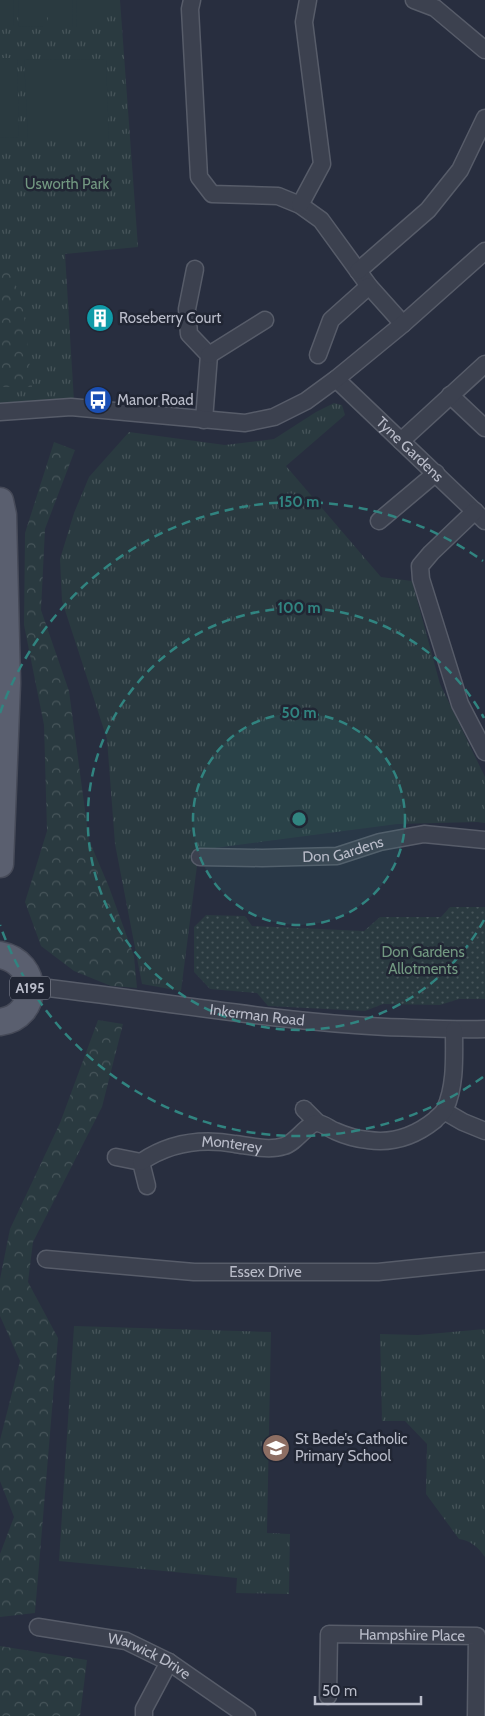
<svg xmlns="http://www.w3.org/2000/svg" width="485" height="1716" viewBox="0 0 485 1716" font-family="Cabin,sans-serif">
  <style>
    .grass { fill: url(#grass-tufts) }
    .forest { fill: url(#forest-crowns) }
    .garden { fill: url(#garden-dots) }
    .pitch { fill: #2a3a40 }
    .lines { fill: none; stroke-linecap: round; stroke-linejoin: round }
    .street-casing { stroke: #575c69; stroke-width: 19 }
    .primary-casing { stroke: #464a58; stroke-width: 29 }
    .street { stroke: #3c414f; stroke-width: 16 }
    .primary { stroke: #5a5f6f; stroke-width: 26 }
    .ring { fill: none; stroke: #318480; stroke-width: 2.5; stroke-dasharray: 9 6 }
    .labels { text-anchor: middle; stroke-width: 5; stroke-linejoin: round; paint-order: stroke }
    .shield { fill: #212634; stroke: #8b8f9c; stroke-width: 1 }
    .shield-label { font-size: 14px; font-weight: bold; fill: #b9bcc9 }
    .park-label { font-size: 15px; fill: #729881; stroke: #212634 }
    .poi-label { font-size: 15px; fill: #b9bcc9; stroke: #212634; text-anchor: start }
    .street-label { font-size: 15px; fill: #b9bcc9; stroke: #212634 }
    .centre { fill: #318480; stroke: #212634; stroke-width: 2.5 }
    .ring-label { font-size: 15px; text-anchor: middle; font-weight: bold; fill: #318480; stroke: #212634; stroke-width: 5; stroke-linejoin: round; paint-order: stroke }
  </style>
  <defs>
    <pattern id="grass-tufts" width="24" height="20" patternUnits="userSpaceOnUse" patternTransform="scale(1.25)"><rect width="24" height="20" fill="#2a3a40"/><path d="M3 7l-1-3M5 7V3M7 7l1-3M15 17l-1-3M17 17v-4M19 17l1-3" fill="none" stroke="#47555a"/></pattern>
    <pattern id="forest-crowns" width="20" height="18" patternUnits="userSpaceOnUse" patternTransform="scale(1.25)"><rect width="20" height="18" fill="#2a3a40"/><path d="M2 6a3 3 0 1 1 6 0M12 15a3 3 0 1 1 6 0" fill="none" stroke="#47555a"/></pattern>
    <pattern id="garden-dots" width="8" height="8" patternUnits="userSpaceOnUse" patternTransform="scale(1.25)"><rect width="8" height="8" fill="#2a3a40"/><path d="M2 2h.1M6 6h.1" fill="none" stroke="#47555a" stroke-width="1.8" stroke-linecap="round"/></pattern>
  </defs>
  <rect width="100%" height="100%" fill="#282e3f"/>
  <g class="grass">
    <polygon points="0,0 120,0 138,247 65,254 74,401 0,411"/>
    <polygon points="334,403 342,405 345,415 286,466 381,577 412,581 440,684 485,777 485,823 477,822 397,824 199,850 181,991 142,984 115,844 107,739 62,601 60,559 74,513 89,477 129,432 225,445 274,439 316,412"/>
    <polygon points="74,1326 271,1332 267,1533 290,1534 289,1594 236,1593 237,1578 59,1561"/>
    <path d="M 485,1329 L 485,1557 C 479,1548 470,1540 459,1539 L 426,1494 L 427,1444 L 405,1421 L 382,1421 L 380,1334 L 418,1335 Z"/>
  </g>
  <g class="forest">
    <polygon points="0,256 22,297 32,387 0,387"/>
    <polygon points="54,442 75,450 45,529 41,610 69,691 89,840 109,887 134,956 137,988 111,986 74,971 41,946 25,902 47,831 44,725 24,625 25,533"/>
    <polygon points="98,1020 123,1024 102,1107 33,1242 28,1282 58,1338 35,1613 0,1617 0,1554 14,1517 0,1481 0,1440 20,1361 0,1316 0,1279 10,1229 60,1123"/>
    <polygon points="0,1646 87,1660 80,1716 0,1716"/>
  </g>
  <polygon class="garden" points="450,907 485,907 485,999 459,999 440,1005 383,1004 365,1011 268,1006 257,993 210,989 194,972 194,927 206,915 245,916 252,926 364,931 380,917 441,917"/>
  <g class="pitch">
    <polygon points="0,0 14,0 13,26 0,26"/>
    <polygon points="19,0 43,0 43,27 18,26"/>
    <polygon points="48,0 73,0 72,27 48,27"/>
    <polygon points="77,0 101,0 101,27 76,27"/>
    <polygon points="0,58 17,58 19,137 0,138"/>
    <polygon points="24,59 106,60 109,139 28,139"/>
  </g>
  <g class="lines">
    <g class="street-casing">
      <g id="street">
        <polyline points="192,0 190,9 199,177 212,194 278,196 300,205 321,220 369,286 403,324"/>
        <polyline points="414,0 435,8 485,50"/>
        <polyline points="300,205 322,164 304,22 308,0"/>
        <polyline points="195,269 187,309 189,334 209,355 204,420"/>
        <polyline points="358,271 428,210 460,170 485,118"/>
        <polyline points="209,355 265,320"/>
        <polyline points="318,355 331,320 369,286"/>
        <path id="s1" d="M 336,379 L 485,521"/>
        <polyline points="450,395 485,428"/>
        <polyline points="0,412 71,407 245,423 274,417 306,401 336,379 403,324 485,251"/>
        <polyline points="401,441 485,364"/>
        <polyline points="475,511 431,553 420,566 421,579 460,704 485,752"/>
        <polyline points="379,521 436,473"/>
        <path id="s2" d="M 200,857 L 262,858 L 337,856 L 380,842 L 424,834 L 485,840"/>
        <path id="s3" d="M 31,986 C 149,999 267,1021 386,1027 C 419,1028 452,1030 485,1029"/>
        <polyline points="304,1109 318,1123"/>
        <polyline points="444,1111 463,1122 485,1131"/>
        <polyline points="116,1157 141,1162 147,1186"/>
        <path id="s4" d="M 141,1162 C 169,1143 202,1138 235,1144 C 250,1146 269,1151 284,1146 C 296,1143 308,1122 318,1123 C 324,1124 330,1129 335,1131 C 346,1136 357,1139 368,1140 C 394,1144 415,1136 435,1120 C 438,1116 443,1114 445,1109 C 456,1085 454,1056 454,1030"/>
        <path id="s5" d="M 46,1259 L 194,1272 L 378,1272 L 485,1261"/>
        <path id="s6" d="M 38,1627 L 126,1641 L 169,1662 L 247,1716"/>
        <path id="s7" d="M 328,1696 L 329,1634 L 477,1636 L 476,1716"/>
        <polyline points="144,1716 144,1709 169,1662"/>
      </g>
    </g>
    <g class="primary-casing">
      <g id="primary">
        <polyline points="0,501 3,515 7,683 0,864"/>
        <path d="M 0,955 C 40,962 40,1017 0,1022"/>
      </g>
    </g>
    <use href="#street" class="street"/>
    <use href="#primary" class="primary"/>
  </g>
  <circle cx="299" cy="819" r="106" fill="#318480" fill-opacity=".12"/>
  <g class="ring">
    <circle cx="299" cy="819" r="106"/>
    <path d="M484 920A211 211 0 1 1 484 718"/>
    <path d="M483 1077A317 317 0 0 1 0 925M0 713A317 317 0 0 1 483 561"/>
  </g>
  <defs>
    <g id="building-disc" transform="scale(1.4375)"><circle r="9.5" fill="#0f9aa8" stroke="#212634"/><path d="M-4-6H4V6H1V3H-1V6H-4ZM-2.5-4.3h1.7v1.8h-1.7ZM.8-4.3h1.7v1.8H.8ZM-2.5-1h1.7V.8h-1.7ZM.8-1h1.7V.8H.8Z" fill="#fff"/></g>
    <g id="bus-disc" transform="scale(1.4375)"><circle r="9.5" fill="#1a4fb4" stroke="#212634"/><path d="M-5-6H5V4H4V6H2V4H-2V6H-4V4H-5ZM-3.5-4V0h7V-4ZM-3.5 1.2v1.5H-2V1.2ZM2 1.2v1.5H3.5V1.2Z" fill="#fff"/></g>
    <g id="school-disc" transform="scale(1.4375)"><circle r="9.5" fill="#8d6e63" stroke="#212634"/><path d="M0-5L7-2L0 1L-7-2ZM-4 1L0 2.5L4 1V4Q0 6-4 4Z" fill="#fff"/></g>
  </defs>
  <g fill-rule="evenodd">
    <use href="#building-disc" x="100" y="318"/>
    <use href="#bus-disc" x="98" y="400"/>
    <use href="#school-disc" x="276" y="1448"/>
  </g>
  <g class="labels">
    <rect class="shield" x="10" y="976.5" width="40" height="23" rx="4"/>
    <g class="shield-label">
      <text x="30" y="993">A195</text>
    </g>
    <g class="park-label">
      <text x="67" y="189">Usworth Park</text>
      <text x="423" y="957">Don Gardens<tspan x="423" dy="17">Allotments</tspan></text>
    </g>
    <g class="poi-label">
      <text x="119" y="323">Roseberry Court</text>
      <text x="117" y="405">Manor Road</text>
      <text x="295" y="1444">St Bede's Catholic<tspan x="295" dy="17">Primary School</tspan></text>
    </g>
    <g class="street-label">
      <text dy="5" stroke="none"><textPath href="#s1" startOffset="102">Tyne Gardens</textPath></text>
      <text dy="5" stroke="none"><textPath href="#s2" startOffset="144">Don Gardens</textPath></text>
      <text dy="5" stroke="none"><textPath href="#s3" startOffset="228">Inkerman Road</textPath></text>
      <text dy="5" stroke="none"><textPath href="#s4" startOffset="95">Monterey</textPath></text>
      <text dy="5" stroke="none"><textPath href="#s5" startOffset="220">Essex Drive</textPath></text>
      <text dy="5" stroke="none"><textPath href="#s7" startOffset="145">Hampshire Place</textPath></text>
      <text dy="5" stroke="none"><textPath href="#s6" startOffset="116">Warwick Drive</textPath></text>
    </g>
  </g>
  <circle cx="299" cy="819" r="8" class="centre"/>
  <g class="ring-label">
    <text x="299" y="507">150 m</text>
    <text x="299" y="613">100 m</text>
    <text x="299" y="718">50 m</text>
  </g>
  <path d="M315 1696v8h106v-8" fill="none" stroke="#b9bcc9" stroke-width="2.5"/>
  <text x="322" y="1696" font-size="15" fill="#b9bcc9" stroke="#212634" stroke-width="4" paint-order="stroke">50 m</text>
</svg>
